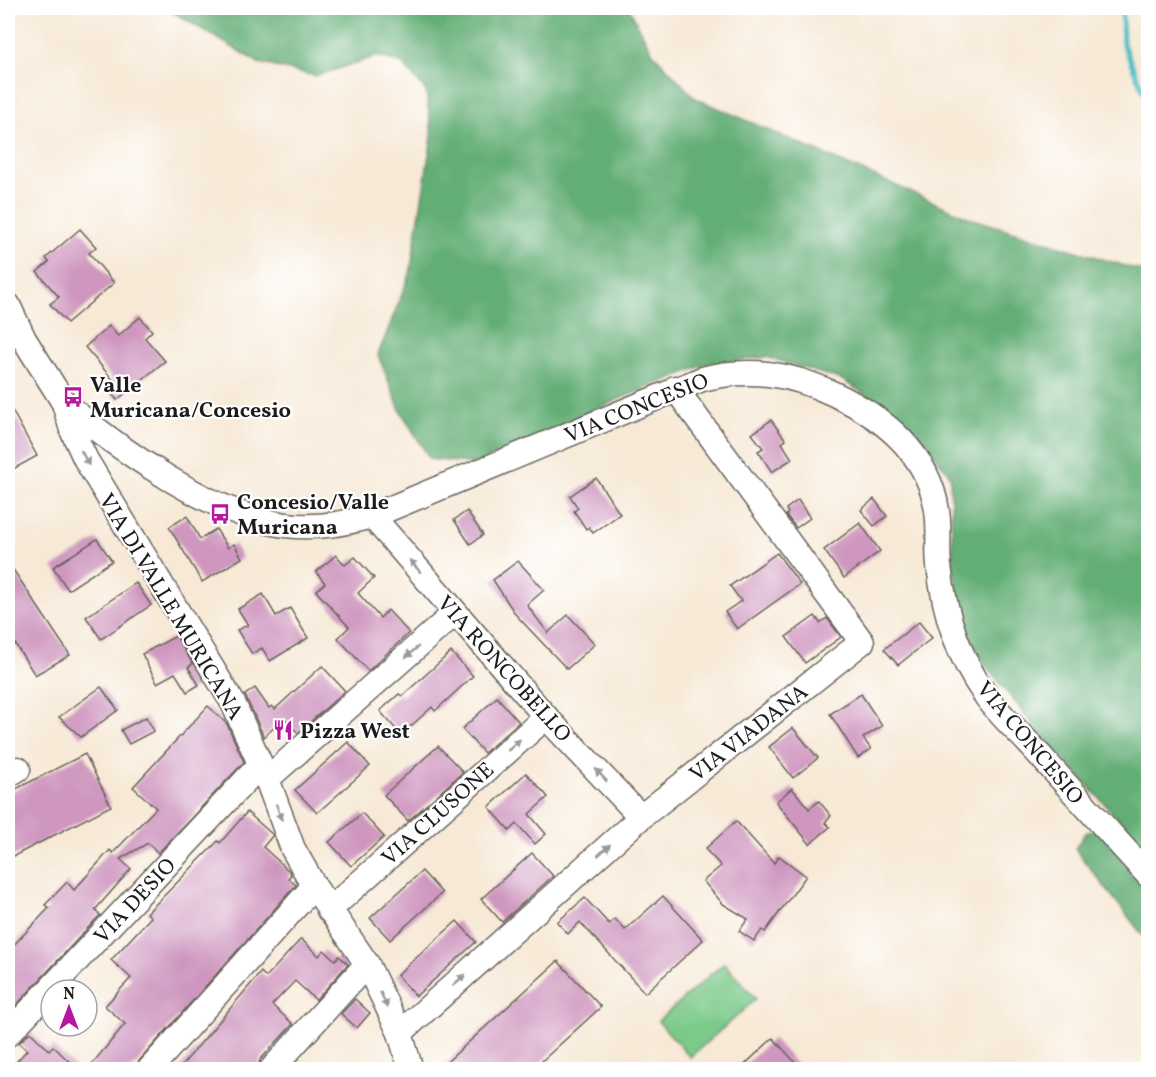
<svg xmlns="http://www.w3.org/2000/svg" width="1156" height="1077" viewBox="0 0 1156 1077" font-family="Vollkorn,serif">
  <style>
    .green { fill: #7bca8a; stroke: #4c7353; stroke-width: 1.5 }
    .forest { fill: #64ae76; stroke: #406549; stroke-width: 1.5 }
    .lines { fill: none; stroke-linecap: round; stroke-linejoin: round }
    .stream { stroke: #52c0c8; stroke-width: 5 }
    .building { fill: #cf97bf }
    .minor-casing { stroke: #69645d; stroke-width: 27 }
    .minor { stroke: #fff; stroke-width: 24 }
    .oneway { fill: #999 }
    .labels { text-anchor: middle; stroke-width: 4.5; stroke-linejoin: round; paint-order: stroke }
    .poi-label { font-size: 22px; font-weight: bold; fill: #1c1c1c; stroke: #fff; text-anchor: start }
    .street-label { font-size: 22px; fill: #1c1c1c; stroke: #fff }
  </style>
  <rect width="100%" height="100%" fill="#fff"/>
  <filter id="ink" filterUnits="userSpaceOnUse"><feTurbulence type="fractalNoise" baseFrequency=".0167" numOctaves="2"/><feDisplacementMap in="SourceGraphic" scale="12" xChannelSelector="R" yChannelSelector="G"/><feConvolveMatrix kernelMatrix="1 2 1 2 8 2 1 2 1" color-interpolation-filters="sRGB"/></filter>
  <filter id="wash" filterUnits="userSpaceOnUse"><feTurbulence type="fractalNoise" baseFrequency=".008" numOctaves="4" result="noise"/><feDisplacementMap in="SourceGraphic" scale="24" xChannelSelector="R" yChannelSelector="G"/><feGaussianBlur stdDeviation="1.35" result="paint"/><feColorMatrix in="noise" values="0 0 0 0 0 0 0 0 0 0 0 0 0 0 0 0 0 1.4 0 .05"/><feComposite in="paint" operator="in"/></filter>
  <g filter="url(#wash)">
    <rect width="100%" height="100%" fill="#f7e9d6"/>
    <polygon class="green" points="724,963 756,999 690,1057 658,1021"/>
    <g class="forest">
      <polygon points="166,8 629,8 652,52 695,98 970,218 1148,273 1148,851 1044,738 986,666 962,621 953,565 950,475 911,425 843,380 767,357 707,364 626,396 477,464 430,459 400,410 378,355 410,274 432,136 426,91 403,64 378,56 315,76 259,63"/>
      <polygon points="1098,828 1148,887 1148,942 1075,849 1085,833"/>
    </g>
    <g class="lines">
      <polyline class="stream" points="1122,8 1123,44 1148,102"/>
    </g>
    <g id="blocks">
      <g class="building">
        <polygon points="80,229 96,247 89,253 114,283 67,323 50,304 59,297 37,272 49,262 46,258"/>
        <polygon points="140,317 152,331 145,338 165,361 117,400 106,388 114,381 85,347 109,326 118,336"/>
        <polygon points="8,403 37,456 8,472"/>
        <polygon points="771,420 786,440 782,443 792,459 772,472 758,451 763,448 752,434"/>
        <polygon points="596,478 620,514 593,533 589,527 586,529 574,511 578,508 570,496"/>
        <polygon points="874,499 887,516 874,526 861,510"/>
        <polygon points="798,500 810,518 796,528 786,515 788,513 786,509"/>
        <polygon points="467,511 483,535 470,544 454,520"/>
        <polygon points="187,516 200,539 216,529 228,548 234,544 242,558 202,582 169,527"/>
        <polygon points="860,523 880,551 844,578 824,550"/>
        <polygon points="97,539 112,561 68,590 53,567"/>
        <polygon points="777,553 800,584 737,629 725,612 741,601 730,586"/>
        <polygon points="336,555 345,565 355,557 374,578 358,593 380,618 388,610 409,633 368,671 338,638 349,627 316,591 325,583 316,572"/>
        <polygon points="518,561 544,590 527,605 548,633 568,615 595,644 567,669 516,615 493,580"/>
        <polygon points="8,562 70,655 35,675 8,633"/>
        <polygon points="136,583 151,605 101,639 86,617"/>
        <polygon points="263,594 276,616 290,608 308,638 270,661 262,648 252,654 237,630 248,625 238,609"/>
        <polygon points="815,616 820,623 827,618 841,637 805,663 786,637"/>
        <polygon points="919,622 932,638 898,665 884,649"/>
        <polygon points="176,636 193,664 188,667 199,685 187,692 175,673 157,683 142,654"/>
        <polygon points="451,652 473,676 435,711 432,707 401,735 380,711 399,694 402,696"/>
        <polygon points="322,666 345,691 298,733 284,718 264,737 245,695 255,688 269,708 272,706 275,709"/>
        <polygon points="101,687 118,710 81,737 59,717"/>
        <polygon points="861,694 882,726 863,738 871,749 858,758 830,714"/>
        <polygon points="497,697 519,722 484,753 462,729"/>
        <polygon points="208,706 227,724 244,762 158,853 148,843 120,859 131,869 95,910 100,915 8,1014 8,951 49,908 45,905 67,882 74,890 110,850 113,853 156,808 133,787"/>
        <polygon points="146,717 154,731 129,744 121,730"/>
        <polygon points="793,728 818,758 793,778 769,747"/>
        <polygon points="348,742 370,766 317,813 295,790"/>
        <polygon points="438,746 463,772 408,821 384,795"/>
        <polygon points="85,754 111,806 8,859 8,793"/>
        <polygon points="526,773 548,797 529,814 546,834 535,844 517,824 510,831 489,807"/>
        <polygon points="792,788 809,809 819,801 831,816 825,822 830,827 810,844 776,802"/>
        <polygon points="247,812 273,835 263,847 289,871 291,875 288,878 296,885 131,1070 87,1070 125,1024 105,1006 131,978 111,960 151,917 147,913 218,841 220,843"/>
        <polygon points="362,813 384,837 351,866 329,842"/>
        <polygon points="736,821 774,863 779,856 806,876 765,932 762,930 754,941 739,931 748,919 723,904 703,881 721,866 705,849"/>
        <polygon points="532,853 553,876 502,922 481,899"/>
        <polygon points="422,871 442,893 390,940 370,918"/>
        <polygon points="663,896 703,940 645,993 580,922 568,934 557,922 585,898 609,924 615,919 625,930"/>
        <polygon points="457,921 476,942 416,996 397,975"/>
        <polygon points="301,939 319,956 324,950 335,960 339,956 348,964 316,1000 295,981 272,1005 293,1024 260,1060 257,1070 178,1070 261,972 266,977"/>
        <polygon points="558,961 601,1007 532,1070 438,1070"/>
        <polygon points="355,999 370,1013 357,1028 341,1014"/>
        <polygon points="30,1032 49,1050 53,1046 78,1070 9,1070 27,1050 19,1043"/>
        <polygon points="773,1038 802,1070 739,1070"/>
      </g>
    </g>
  </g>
  <g filter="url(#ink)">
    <use href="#blocks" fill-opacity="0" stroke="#69645d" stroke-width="1.5"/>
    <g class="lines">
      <g class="minor-casing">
        <g id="minor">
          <polyline points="8,305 24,339 64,403 72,430 86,460 233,703 267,779 293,849 314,886 367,964 400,1033 411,1070"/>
          <path d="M 64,403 C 119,450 214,516 286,525 C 315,529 344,524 372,516 L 702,379 C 748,367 790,373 834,394 C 883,417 929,454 937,511 C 940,529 937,548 939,566 C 944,610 958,656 984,693 C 998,714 1019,732 1036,751 C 1073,792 1111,834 1148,875"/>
          <polyline points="372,516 546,717 641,817"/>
          <polyline points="8,775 18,769"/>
          <polyline points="267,779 455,613"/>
          <polyline points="329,910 546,717"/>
          <polyline points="400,1033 641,817 862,642 675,388"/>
          <polyline points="8,1034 260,765"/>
          <polyline points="149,1070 314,886"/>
          <polyline points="271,1070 367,964"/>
        </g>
      </g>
      <use href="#minor" class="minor"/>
    </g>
    <defs><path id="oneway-solid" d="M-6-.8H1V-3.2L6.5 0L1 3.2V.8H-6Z" transform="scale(1.5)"/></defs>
    <g class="oneway">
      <use href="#oneway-solid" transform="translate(85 458) rotate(62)"/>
      <use href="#oneway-solid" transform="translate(415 566) rotate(-131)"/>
      <use href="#oneway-solid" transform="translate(412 652) rotate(139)"/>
      <use href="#oneway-solid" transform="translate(514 745) rotate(-42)"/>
      <use href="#oneway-solid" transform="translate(601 775) rotate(-133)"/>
      <use href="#oneway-solid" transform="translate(279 812) rotate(70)"/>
      <use href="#oneway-solid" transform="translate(604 850) rotate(-42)"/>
      <use href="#oneway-solid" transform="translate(459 980) rotate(-42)"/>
      <use href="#oneway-solid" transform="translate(384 1000) rotate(65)"/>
    </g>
  </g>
  <defs>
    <g id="bus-bare" transform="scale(1.62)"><path d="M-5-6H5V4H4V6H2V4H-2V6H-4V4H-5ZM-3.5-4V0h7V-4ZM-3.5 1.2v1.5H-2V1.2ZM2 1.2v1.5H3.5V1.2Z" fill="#b5179e" stroke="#fff" stroke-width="2.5" paint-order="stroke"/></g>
    <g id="restaurant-bare" transform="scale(1.62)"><path d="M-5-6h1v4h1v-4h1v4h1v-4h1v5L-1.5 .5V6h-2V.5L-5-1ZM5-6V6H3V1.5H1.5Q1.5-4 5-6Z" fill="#b5179e" stroke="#fff" stroke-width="2.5" paint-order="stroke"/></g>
  </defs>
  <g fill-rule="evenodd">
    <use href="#bus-bare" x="73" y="397"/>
    <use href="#bus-bare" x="220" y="514"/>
    <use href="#restaurant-bare" x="283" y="730"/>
  </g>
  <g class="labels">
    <g class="poi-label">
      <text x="90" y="392">Valle<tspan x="90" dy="25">Muricana/Concesio</tspan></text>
      <text x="237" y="509">Concesio/Valle<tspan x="237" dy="25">Muricana</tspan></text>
      <text x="300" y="738">Pizza West</text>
    </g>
    <g class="street-label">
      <text transform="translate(636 407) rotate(-22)" y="8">VIA CONCESIO</text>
      <text transform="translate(172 606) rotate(59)" y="8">VIA DI VALLE MURICANA</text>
      <text transform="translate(505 668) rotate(48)" y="8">VIA RONCOBELLO</text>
      <text transform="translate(748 732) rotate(-38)" y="8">VIA VIADANA</text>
      <text transform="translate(1031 742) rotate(50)" y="8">VIA CONCESIO</text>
      <text transform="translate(437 813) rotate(-42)" y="8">VIA CLUSONE</text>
      <text transform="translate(134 900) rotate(-47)" y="8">VIA DESIO</text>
    </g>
  </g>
  <rect width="1156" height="1077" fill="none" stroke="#fff" stroke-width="30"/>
  <g transform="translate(69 1008)"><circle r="28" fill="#ffffff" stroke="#a4a4a4" stroke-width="1.5"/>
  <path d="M0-4.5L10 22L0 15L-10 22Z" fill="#b5179e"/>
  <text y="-9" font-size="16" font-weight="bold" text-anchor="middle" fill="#1c1c1c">N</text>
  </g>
</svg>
